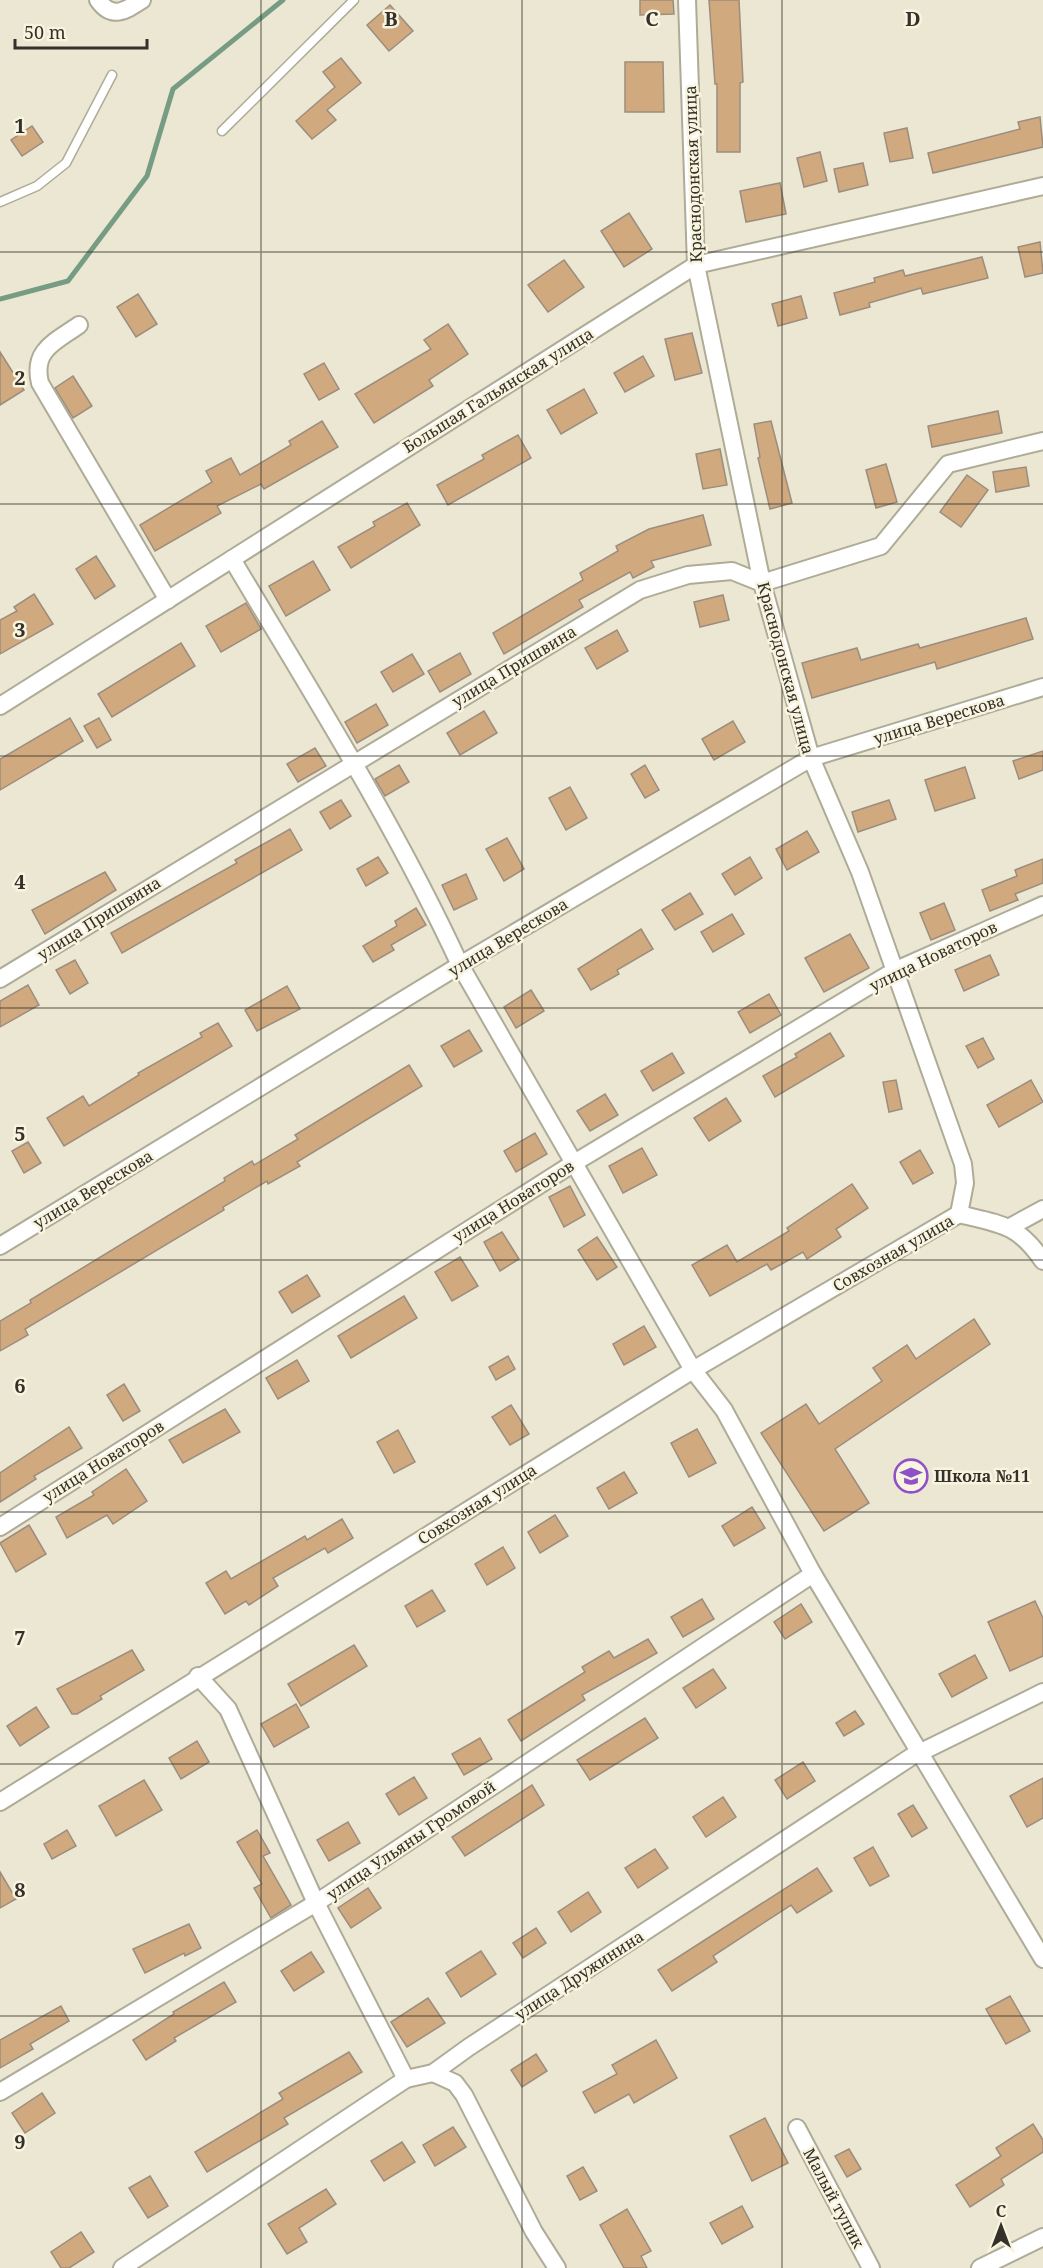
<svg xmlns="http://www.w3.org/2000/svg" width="1043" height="2268" viewBox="0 0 1043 2268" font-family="'Noto Serif',serif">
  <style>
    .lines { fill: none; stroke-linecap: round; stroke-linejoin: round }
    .stream { stroke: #769c84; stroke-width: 5 }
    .building { fill: #d0a97f; stroke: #9c8d7e; stroke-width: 1.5 }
    .lane-casing { stroke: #aeab97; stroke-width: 11 }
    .street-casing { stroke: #aeab97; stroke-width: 20 }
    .lane { stroke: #fff; stroke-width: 8 }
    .street { stroke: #fff; stroke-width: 16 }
    .grid { fill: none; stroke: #333129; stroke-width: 1.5; stroke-opacity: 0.55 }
    .labels { text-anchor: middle; stroke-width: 5; stroke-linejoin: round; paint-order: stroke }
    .street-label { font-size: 16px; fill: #333129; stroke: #f8f4df }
    .poi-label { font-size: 16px; font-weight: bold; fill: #333129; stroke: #f8f4df; text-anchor: start }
    .grid-label { font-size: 20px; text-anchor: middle; font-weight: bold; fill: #333129; stroke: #f8f4df; stroke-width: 5; stroke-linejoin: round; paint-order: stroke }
  </style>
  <rect width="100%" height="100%" fill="#ebe7d2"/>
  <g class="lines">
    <polyline class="stream" points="0,299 68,281 147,176 173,89 283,0"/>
  </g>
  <g class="building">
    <polygon points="640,0 673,0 674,14 640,15"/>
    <polygon points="709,0 739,0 743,82 740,83 740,152 717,152 717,84 715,84"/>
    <polygon points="390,5 413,31 389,51 367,25"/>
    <polygon points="341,58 361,83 327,110 336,120 312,139 296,121 335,87 323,72"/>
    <polygon points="625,62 663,62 664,112 625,112"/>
    <polygon points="1040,117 1043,147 933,173 928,153 1020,129 1018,122"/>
    <polygon points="32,126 43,142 22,156 11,140"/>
    <polygon points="907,128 913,158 890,162 884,133"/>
    <polygon points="820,152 827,181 804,187 797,158"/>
    <polygon points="863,163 868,185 839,192 834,169"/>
    <polygon points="780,183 786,214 746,222 740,191"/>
    <polygon points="629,213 652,249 624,267 601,231"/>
    <polygon points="1040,242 1043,273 1025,277 1018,247"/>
    <polygon points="982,257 988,278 923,294 921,288 869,303 870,307 840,315 834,293 875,282 874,278 903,270 905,276"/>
    <polygon points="564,260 584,287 548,312 528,285"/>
    <polygon points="138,294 157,324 136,337 117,307"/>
    <polygon points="801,296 807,318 778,326 772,304"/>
    <polygon points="448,324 468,354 429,380 433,386 374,423 355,394 431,349 424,340"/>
    <polygon points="692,333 702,373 675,380 665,339"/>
    <polygon points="0,352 24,390 0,405"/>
    <polygon points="643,356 654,376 625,392 614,373"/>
    <polygon points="324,363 339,389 319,400 304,374"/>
    <polygon points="73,376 92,406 73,418 55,388"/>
    <polygon points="584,389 597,413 561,434 547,410"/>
    <polygon points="998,411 1002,433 932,447 928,426"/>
    <polygon points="322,421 338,447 264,489 261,484 217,506 221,513 155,551 140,525 212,482 206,471 231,458 240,475 291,445 289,441"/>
    <polygon points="771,421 792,503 770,509 758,458 760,457 754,424"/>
    <polygon points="518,435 531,458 448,505 437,485 484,459 482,455"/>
    <polygon points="720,449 727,485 703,489 696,454"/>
    <polygon points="886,464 897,502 876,508 866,470"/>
    <polygon points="1026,467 1029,486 996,492 993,472"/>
    <polygon points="967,475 988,490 961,527 940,512"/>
    <polygon points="407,503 420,525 351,568 338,547 375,526 373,522"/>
    <polygon points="703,515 711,545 651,561 654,567 633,578 630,572 579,600 583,607 504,654 493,633 583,580 580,573 618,551 616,546 649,529"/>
    <polygon points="96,556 115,586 95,599 76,569"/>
    <polygon points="313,561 330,590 286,616 269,586"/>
    <polygon points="34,594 53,624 0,654 0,620 17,611 14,607"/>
    <polygon points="723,595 729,620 700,627 694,602"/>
    <polygon points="246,603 261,629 221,652 206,626"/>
    <polygon points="1026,618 1033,639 937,669 935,662 812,698 802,663 857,648 861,660 918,644 920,648"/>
    <polygon points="617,630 628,651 597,669 585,648"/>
    <polygon points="181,643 195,666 112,717 98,694"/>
    <polygon points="460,653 471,674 440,692 428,671"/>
    <polygon points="412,654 424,674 393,692 381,672"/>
    <polygon points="376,704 388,725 357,743 345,722"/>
    <polygon points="484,711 497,733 460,755 447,733"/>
    <polygon points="70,718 83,741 0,790 0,759"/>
    <polygon points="99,718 111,740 97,748 84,726"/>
    <polygon points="733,721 745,742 714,760 702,739"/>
    <polygon points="315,748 326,766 298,782 287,764"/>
    <polygon points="1043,751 1043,770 1019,779 1013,761"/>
    <polygon points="399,765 409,782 385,796 375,779"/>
    <polygon points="645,765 659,790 645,798 631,774"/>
    <polygon points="965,767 975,798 935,811 925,780"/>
    <polygon points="570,787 587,818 566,830 549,798"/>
    <polygon points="341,800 351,816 330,829 320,812"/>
    <polygon points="889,800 896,819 858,832 852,812"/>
    <polygon points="290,829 302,850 122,953 111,933 237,863 235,860"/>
    <polygon points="807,831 819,852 787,870 776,849"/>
    <polygon points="507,838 524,869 504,881 486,849"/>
    <polygon points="378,857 388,873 366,886 357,869"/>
    <polygon points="750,857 762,878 735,895 722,874"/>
    <polygon points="1043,859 1043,883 1015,894 1018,900 990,911 982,890 1017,876 1015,870"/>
    <polygon points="105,872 116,890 45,934 32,910"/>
    <polygon points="466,874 477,899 454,910 442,885"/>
    <polygon points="690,893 703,914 675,930 662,910"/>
    <polygon points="944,903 955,930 931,940 920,913"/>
    <polygon points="416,908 426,925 391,945 394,950 373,962 363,946 397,926 395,921"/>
    <polygon points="732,914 744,934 713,952 701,932"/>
    <polygon points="641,929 653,949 617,970 619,974 591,990 578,969"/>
    <polygon points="850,934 869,968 824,992 805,958"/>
    <polygon points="990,955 999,975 964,991 955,970"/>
    <polygon points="75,960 88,983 70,994 56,970"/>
    <polygon points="28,985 39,1005 0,1027 0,1001"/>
    <polygon points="287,986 300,1009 257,1031 245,1010"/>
    <polygon points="531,990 544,1011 516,1028 504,1007"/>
    <polygon points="769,994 781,1015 750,1033 738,1012"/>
    <polygon points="218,1023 232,1046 64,1146 47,1118 83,1096 89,1106 139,1075 138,1073 202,1037 200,1033"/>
    <polygon points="469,1030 482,1051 454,1067 441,1046"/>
    <polygon points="830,1033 844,1056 775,1097 763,1076 797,1057 795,1054"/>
    <polygon points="983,1038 994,1059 978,1068 966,1046"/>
    <polygon points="672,1053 684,1073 653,1091 641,1071"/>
    <polygon points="409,1065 422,1086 297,1162 300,1166 268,1184 267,1181 223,1207 224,1210 25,1329 28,1335 0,1351 0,1321 31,1303 30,1300 225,1181 224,1178 252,1161 254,1165 298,1139 295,1135"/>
    <polygon points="896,1080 902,1109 889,1112 883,1082"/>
    <polygon points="1031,1080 1043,1102 999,1127 987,1105"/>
    <polygon points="605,1094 618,1115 590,1131 577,1111"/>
    <polygon points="726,1098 741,1121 709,1141 694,1118"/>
    <polygon points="535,1133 547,1154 516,1172 504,1151"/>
    <polygon points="28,1142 41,1163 24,1173 12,1151"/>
    <polygon points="642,1148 657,1175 623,1193 609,1166"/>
    <polygon points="920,1150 933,1173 913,1184 900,1162"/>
    <polygon points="852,1184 868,1208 836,1229 841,1237 807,1259 803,1252 771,1270 767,1264 710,1296 692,1265 727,1245 737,1262 789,1231 787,1228"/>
    <polygon points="570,1186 585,1215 564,1227 549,1197"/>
    <polygon points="502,1232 519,1259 500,1271 484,1242"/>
    <polygon points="597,1237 617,1267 597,1280 578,1250"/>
    <polygon points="460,1257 478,1286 452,1301 435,1272"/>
    <polygon points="307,1275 320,1296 292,1313 279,1292"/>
    <polygon points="404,1296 417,1318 351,1358 338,1336"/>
    <polygon points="974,1319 990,1344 835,1449 869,1503 824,1531 761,1433 806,1404 819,1424 882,1381 873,1368 907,1345 916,1359"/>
    <polygon points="644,1326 656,1347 624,1365 613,1344"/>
    <polygon points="508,1356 515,1369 496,1380 489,1367"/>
    <polygon points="297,1360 309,1381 278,1399 266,1378"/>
    <polygon points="124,1384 140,1411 123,1421 107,1395"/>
    <polygon points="511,1405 529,1434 510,1445 492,1417"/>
    <polygon points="225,1409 240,1432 183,1463 169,1440"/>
    <polygon points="69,1427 82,1448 34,1476 36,1479 0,1502 0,1473"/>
    <polygon points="697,1429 716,1463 689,1477 671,1443"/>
    <polygon points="398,1430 415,1462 394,1473 377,1442"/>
    <polygon points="126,1469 147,1501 113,1524 107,1515 67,1538 56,1517 94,1495 92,1492"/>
    <polygon points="624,1472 637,1493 609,1509 597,1488"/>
    <polygon points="752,1507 765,1528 734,1546 722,1526"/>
    <polygon points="555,1515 568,1536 540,1553 528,1532"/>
    <polygon points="342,1519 353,1538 328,1553 325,1548 273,1578 278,1586 249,1605 246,1601 225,1614 206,1583 226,1571 231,1579 305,1536 307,1540"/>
    <polygon points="29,1525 46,1554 16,1572 0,1543"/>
    <polygon points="503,1547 515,1568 487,1585 475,1564"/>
    <polygon points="432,1590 445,1611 417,1627 405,1606"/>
    <polygon points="702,1599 714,1619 683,1637 671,1617"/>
    <polygon points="1035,1601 1043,1618 1043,1656 1010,1671 988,1622"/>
    <polygon points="801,1604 812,1622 785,1639 774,1622"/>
    <polygon points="648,1639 657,1653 582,1695 585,1700 521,1741 508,1720 585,1672 582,1667 609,1651 614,1658"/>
    <polygon points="354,1645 367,1666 301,1706 288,1684"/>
    <polygon points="132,1650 144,1670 100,1696 102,1699 77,1714 72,1714 57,1689"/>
    <polygon points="975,1655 987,1678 952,1697 939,1674"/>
    <polygon points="713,1669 726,1688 696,1708 683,1688"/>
    <polygon points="296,1704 309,1727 274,1747 261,1724"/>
    <polygon points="36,1707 49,1727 20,1746 7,1726"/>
    <polygon points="855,1711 864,1724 844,1736 836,1723"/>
    <polygon points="645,1718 658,1738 590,1780 577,1760"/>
    <polygon points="480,1738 492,1759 464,1775 452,1754"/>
    <polygon points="197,1741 209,1762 181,1779 169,1758"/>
    <polygon points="803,1762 815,1781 787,1799 775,1780"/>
    <polygon points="414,1777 427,1798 399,1815 386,1794"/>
    <polygon points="1043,1778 1043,1818 1027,1827 1010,1796"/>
    <polygon points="144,1780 162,1810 116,1836 99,1806"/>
    <polygon points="532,1785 544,1805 465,1856 452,1837"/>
    <polygon points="723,1797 736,1817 706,1837 693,1817"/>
    <polygon points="913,1805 927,1828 912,1837 898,1814"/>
    <polygon points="348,1822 360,1843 329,1861 317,1840"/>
    <polygon points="67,1830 76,1846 52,1859 44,1844"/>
    <polygon points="257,1830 270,1853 263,1856 291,1905 271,1918 254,1888 262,1884 237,1842"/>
    <polygon points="873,1847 889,1876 870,1886 854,1858"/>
    <polygon points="655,1849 668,1868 638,1888 625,1868"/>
    <polygon points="817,1868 832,1891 797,1913 791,1905 713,1956 717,1962 672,1991 658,1970"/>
    <polygon points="0,1872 16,1899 0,1908"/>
    <polygon points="368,1888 381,1908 351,1928 338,1908"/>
    <polygon points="588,1892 601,1912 571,1932 558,1912"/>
    <polygon points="189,1924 201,1948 185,1956 184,1953 145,1973 133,1949"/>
    <polygon points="536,1928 546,1943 523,1958 513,1943"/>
    <polygon points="481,1951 496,1974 461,1997 446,1973"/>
    <polygon points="311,1952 324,1972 294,1991 281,1971"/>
    <polygon points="224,1982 236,2002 174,2038 176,2041 146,2060 133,2040 174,2014 173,2012"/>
    <polygon points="1010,1996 1030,2031 1006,2044 986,2009"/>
    <polygon points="428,1998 445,2023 407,2047 391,2022"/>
    <polygon points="61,2006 69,2021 30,2044 33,2049 0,2068 0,2040"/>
    <polygon points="656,2040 677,2078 634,2103 629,2094 595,2113 583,2092 617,2074 612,2065"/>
    <polygon points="349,2052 362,2072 284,2118 288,2124 207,2172 195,2152 283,2099 279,2093"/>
    <polygon points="536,2054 547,2071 522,2087 511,2070"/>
    <polygon points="42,2093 55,2113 25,2133 12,2113"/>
    <polygon points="765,2118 788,2163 752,2181 730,2136"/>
    <polygon points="1033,2124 1043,2140 1043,2152 1001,2179 1004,2185 970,2207 956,2185 1001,2156 996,2148"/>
    <polygon points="453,2127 466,2147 435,2166 423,2145"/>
    <polygon points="402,2142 415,2162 384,2181 371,2161"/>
    <polygon points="849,2149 861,2169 847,2177 835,2156"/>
    <polygon points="583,2167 597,2191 580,2200 567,2176"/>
    <polygon points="150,2176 168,2206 148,2218 129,2188"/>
    <polygon points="326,2189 336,2204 299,2228 307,2242 287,2254 268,2224"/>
    <polygon points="742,2206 753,2227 722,2244 710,2223"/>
    <polygon points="627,2209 651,2251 641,2256 647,2268 624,2268 600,2225"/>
    <polygon points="81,2232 94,2252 69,2268 61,2268 51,2252"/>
  </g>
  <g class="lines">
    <g class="lane-casing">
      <g id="lane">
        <polyline points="222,131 354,0"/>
        <polyline points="0,202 37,186 66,163 112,75"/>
      </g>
    </g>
    <g class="street-casing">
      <g id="street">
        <path d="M 98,0 C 112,20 125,11 142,0"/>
        <path d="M 687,0 L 696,265 L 762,583 L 811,758 L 860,872 L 963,1164 L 965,1183 L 959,1214 C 1000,1224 1018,1224 1043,1261"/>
        <path d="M 79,325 C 55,342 32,350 40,383 L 168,600"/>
        <path d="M 232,559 C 311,692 395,824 460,965 L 693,1370 L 724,1410 L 813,1574 L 1043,1959"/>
        <polyline points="0,706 696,265 1043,186"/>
        <polyline points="0,979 640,590 688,575 732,571 762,583 881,546 948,464 1043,441"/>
        <polyline points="1010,1227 1043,1209"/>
        <polyline points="0,1246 460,965 811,758 1043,687"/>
        <polyline points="0,1527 574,1163 894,971 1043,905"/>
        <polyline points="198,1676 228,1709 316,1903 406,2079"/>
        <polyline points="0,1802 693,1370 959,1214"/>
        <polyline points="433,2073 455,2083 464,2095 534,2232 557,2268"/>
        <polyline points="0,2092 316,1903 813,1574"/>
        <polyline points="797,2128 871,2268"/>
        <polyline points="122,2268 406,2079 433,2073 469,2047 911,1757 1043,1692"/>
        <polyline points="980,2268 1043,2237"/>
      </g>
    </g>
    <use href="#lane" class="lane"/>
    <use href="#street" class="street"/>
  </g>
  <path class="grid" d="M 261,0 L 261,2268M 522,0 L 522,2268M 782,0 L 782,2268M 0,252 L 1043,252M 0,504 L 1043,504M 0,756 L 1043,756M 0,1008 L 1043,1008M 0,1260 L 1043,1260M 0,1512 L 1043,1512M 0,1764 L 1043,1764M 0,2016 L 1043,2016"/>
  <defs>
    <g id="school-ring" transform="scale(1.725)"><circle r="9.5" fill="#f8f4df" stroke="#8f51c7" stroke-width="1.5"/><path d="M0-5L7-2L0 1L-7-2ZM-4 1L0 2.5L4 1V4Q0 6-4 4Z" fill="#8f51c7"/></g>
  </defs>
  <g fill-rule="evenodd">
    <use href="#school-ring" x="911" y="1476"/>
  </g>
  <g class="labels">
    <g class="street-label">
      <text transform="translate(693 174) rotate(-92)" y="6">Краснодонская улица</text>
      <text transform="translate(498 390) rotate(-32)" y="6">Большая Гальянская улица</text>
      <text transform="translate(514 666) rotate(-31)" y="6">улица Пришвина</text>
      <text transform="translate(786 668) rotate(75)" y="6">Краснодонская улица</text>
      <text transform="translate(939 719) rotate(-17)" y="6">улица Верескова</text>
      <text transform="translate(99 918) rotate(-32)" y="6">улица Пришвина</text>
      <text transform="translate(508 937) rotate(-31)" y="6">улица Верескова</text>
      <text transform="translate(933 956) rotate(-26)" y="6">улица Новаторов</text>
      <text transform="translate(93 1189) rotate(-31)" y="6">улица Верескова</text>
      <text transform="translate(513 1201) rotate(-32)" y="6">улица Новаторов</text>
      <text transform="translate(893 1253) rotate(-30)" y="6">Совхозная улица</text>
      <text transform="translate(103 1461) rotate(-32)" y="6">улица Новаторов</text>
      <text transform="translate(477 1504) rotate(-32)" y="6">Совхозная улица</text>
      <text transform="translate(411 1840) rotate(-34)" y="6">улица Ульяны Громовой</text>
      <text transform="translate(579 1975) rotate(-33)" y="6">улица Дружинина</text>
      <text transform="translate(834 2198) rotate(62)" y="6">Малый тупик</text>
    </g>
    <g class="poi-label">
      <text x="934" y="1482">Школа №11</text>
    </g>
  </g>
  <g class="grid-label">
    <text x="391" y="26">B</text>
    <text x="652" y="26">C</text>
    <text x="913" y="26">D</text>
    <text x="20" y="133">1</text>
    <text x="20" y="385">2</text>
    <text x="20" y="637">3</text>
    <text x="20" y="889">4</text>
    <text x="20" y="1141">5</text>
    <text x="20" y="1393">6</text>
    <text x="20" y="1645">7</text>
    <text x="20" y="1897">8</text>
    <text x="20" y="2149">9</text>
  </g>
  <g transform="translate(1001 2226)" stroke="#f8f4df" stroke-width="4.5" paint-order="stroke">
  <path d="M0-4.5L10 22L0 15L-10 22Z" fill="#333129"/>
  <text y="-9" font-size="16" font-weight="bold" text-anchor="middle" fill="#333129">С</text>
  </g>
  <path d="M15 39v9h132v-9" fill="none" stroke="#333129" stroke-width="3"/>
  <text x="24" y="39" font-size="18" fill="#333129" stroke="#f8f4df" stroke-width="4.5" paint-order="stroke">50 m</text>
</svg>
